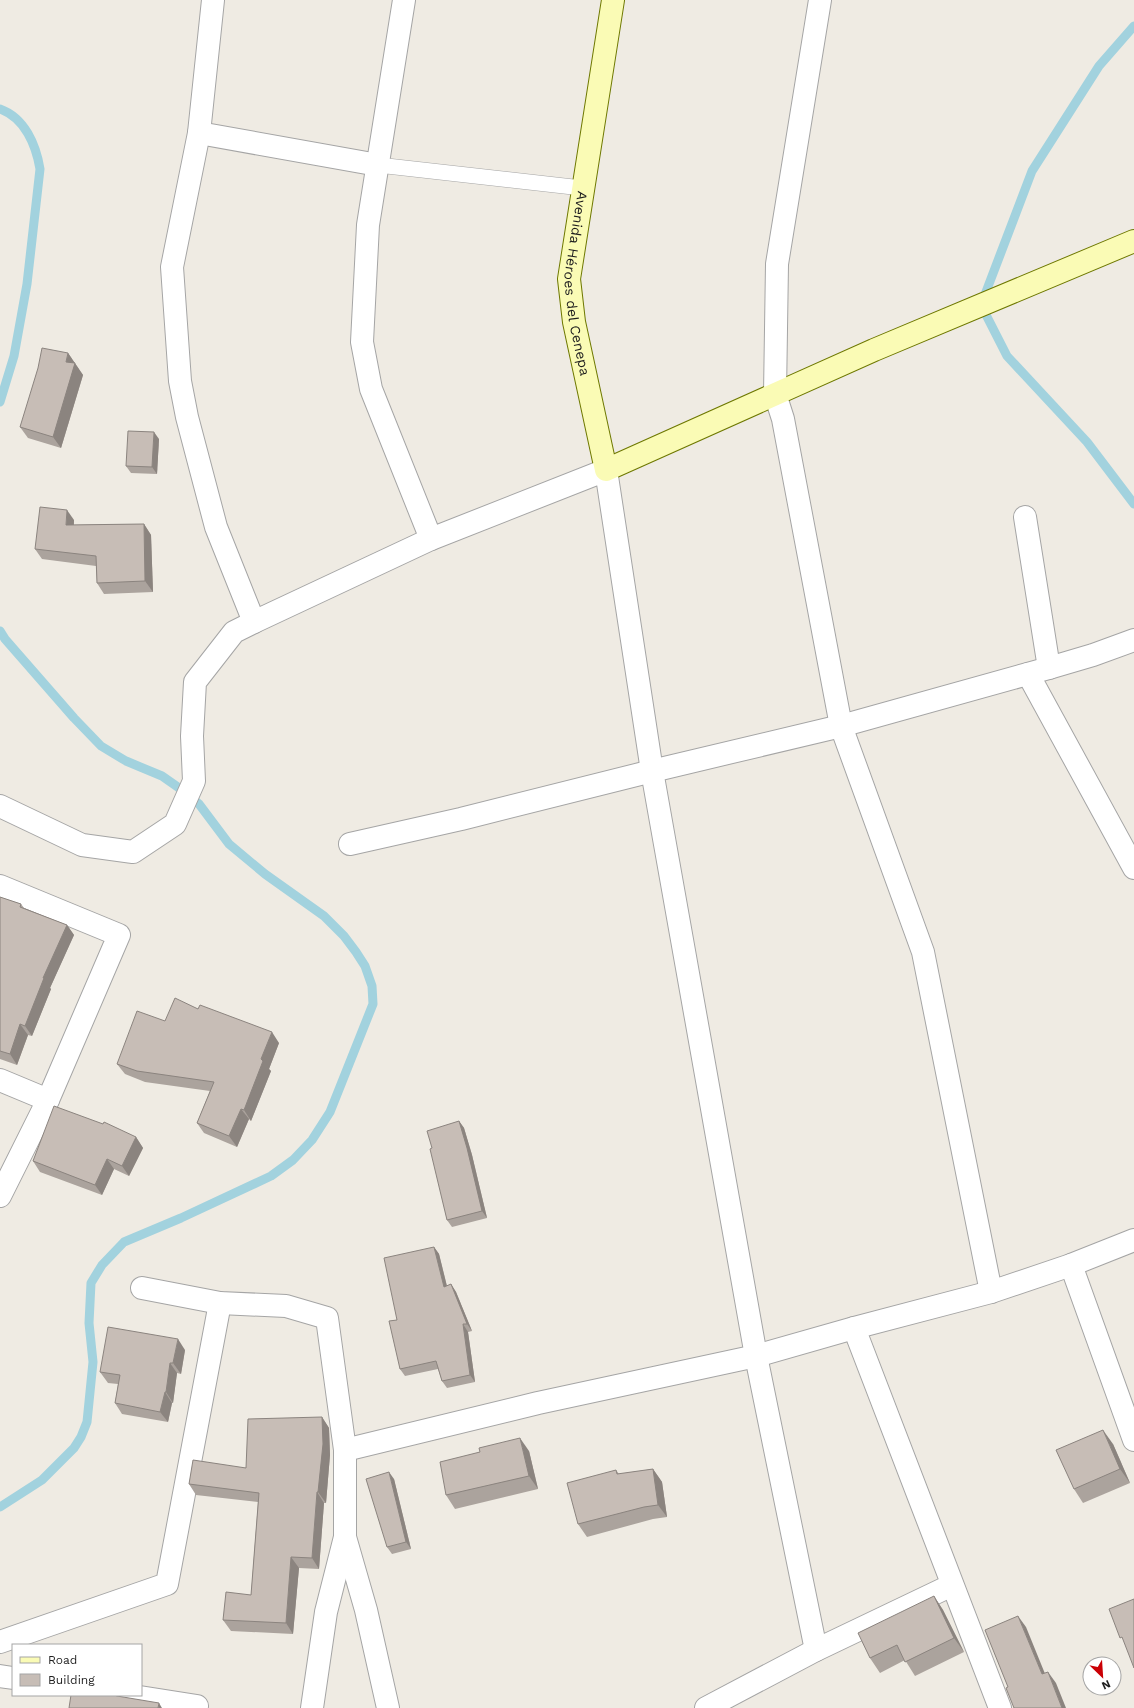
<svg xmlns="http://www.w3.org/2000/svg" width="1134" height="1708" viewBox="0 0 1134 1708" font-family="'Work Sans',sans-serif">
  <style>
    .lines { fill: none; stroke-linecap: round; stroke-linejoin: round }
    .stream { stroke: #a2d2de; stroke-width: 9 }
    .lane-casing { stroke: #a5a5a5; stroke-width: 16 }
    .street-casing { stroke: #a5a5a5; stroke-width: 24 }
    .secondary-casing { stroke: #6e7801; stroke-width: 24 }
    .lane { stroke: #fff; stroke-width: 15 }
    .street { stroke: #fff; stroke-width: 22 }
    .secondary { stroke: #fafbb5; stroke-width: 22 }
    .wall { fill: #aba39d }
    .shaded-wall { fill: #8b847f }
    .building { fill: #c7bdb6; stroke: #8b847f }
    .labels { text-anchor: middle; stroke-width: 4; stroke-linejoin: round; paint-order: stroke }
    .street-label { font-size: 14px; fill: #1e1e1e; stroke: #fff }
  </style>
  <rect width="100%" height="100%" fill="#efebe3"/>
  <g class="lines">
    <g class="stream">
      <polyline points="1134,26 1099,66 1032,171 981,305 1007,356 1087,442 1134,504"/>
      <path d="M 0,109 C 25,118 36,145 40,169 L 27,284 L 14,356 L 0,402"/>
      <polyline points="0,631 5,639 74,718 101,746 126,761 162,776 182,790 199,804 229,844 265,874 324,916 344,936 356,952 365,966 372,986 373,1004 330,1112 312,1140 293,1160 271,1176 181,1218 124,1242 102,1265 91,1283 89,1323 93,1362 87,1422 81,1437 74,1448 42,1480 0,1507"/>
    </g>
    <g class="lane-casing">
      <polyline id="lane" points="378,165 582,188"/>
    </g>
    <g class="street-casing">
      <g id="street">
        <polyline points="213,0 199,133 172,267 180,381 187,417 216,527 254,622"/>
        <polyline points="404,0 368,225 362,342 371,389 431,539"/>
        <polyline points="820,0 777,264 775,394 783,419 841,726 923,952 991,1292"/>
        <polyline points="199,133 378,165"/>
        <polyline points="1025,517 1049,668"/>
        <polyline points="1028,674 1134,868"/>
        <polyline points="0,806 82,845 133,852 175,824 194,781 192,736 195,682 234,632 254,622 431,539 606,470 652,771 756,1356 816,1650"/>
        <polyline points="350,844 461,819 652,771 841,726 1049,668 1093,655 1134,640"/>
        <polyline points="0,886 119,935 48,1100 0,1196"/>
        <polyline points="0,1080 48,1100"/>
        <polyline points="1071,1265 1134,1440"/>
        <polyline points="142,1288 220,1303 286,1306 327,1318 345,1450 345,1537 366,1610 388,1708"/>
        <polyline points="854,1328 1000,1708"/>
        <polyline points="345,1450 538,1403 756,1356 854,1328 991,1292 1071,1265 1134,1240"/>
        <polyline points="0,1642 167,1584 220,1303"/>
        <polyline points="0,1676 13,1678"/>
        <polyline points="127,1695 197,1706"/>
        <polyline points="312,1708 326,1612 345,1537"/>
        <polyline points="706,1708 816,1650 952,1585"/>
      </g>
    </g>
    <g class="secondary-casing">
      <g id="secondary">
        <path id="s1" d="M 613,0 L 569,279 L 574,322 L 606,470 L 874,350 L 1134,241"/>
      </g>
    </g>
    <use href="#lane" class="lane"/>
    <use href="#street" class="street"/>
    <use href="#secondary" class="secondary"/>
  </g>
  <g class="wall">
    <polygon points="68,353 83,375 61,448 28,438 20,427"/>
    <polygon points="159,439 157,474 131,473 126,466"/>
    <polygon points="74,520 74,525 144,524 151,535 153,592 104,594 97,583 96,566 42,559 35,549"/>
    <polygon points="0,897 21,904 24,908 67,925 74,935 50,988 51,989 32,1036 28,1035 17,1065 0,1059"/>
    <polygon points="198,1009 279,1043 269,1069 271,1071 251,1121 249,1119 237,1147 204,1133 197,1123 210,1091 145,1082 125,1074 117,1064 165,1021"/>
    <polygon points="459,1121 464,1128 472,1155 487,1218 452,1227 447,1220 432,1148"/>
    <polygon points="136,1137 143,1148 129,1176 114,1169 102,1195 40,1172 33,1161"/>
    <polygon points="434,1247 439,1254 447,1286 451,1284 456,1292 472,1331 468,1332 475,1382 447,1388 442,1381 438,1369 405,1376 400,1369 397,1320"/>
    <polygon points="185,1350 181,1374 177,1373 173,1403 172,1403 168,1422 122,1414 115,1403 118,1384 108,1383 100,1372"/>
    <polygon points="322,1417 329,1428 330,1455 326,1503 324,1503 319,1569 299,1568 293,1634 231,1631 223,1620 251,1595 258,1502 196,1495 189,1484 246,1468"/>
    <polygon points="1113,1444 1130,1483 1083,1503 1074,1489"/>
    <polygon points="529,1451 538,1489 455,1509 446,1495"/>
    <polygon points="653,1469 662,1482 667,1517 653,1519 587,1537 578,1524 616,1470 619,1474"/>
    <polygon points="394,1479 411,1549 392,1554 387,1547"/>
    <polygon points="934,1596 943,1610 964,1652 915,1676 905,1660 880,1673 870,1658"/>
  </g>
  <g class="shaded-wall">
    <polygon points="68,353 83,375 61,448 53,437"/>
    <polygon points="154,432 159,439 157,474 152,467"/>
    <polygon points="67,510 74,520 73,536 66,525"/>
    <polygon points="144,524 151,535 153,592 145,581"/>
    <polygon points="67,925 74,935 50,988 51,989 32,1036 25,1026 43,978"/>
    <polygon points="20,1024 28,1035 17,1065 10,1054"/>
    <polygon points="272,1032 279,1043 269,1069 271,1071 251,1121 244,1110 261,1059"/>
    <polygon points="241,1109 249,1119 237,1147 229,1136"/>
    <polygon points="459,1121 464,1128 472,1155 487,1218 482,1211"/>
    <polygon points="136,1137 143,1148 129,1176 122,1166"/>
    <polygon points="107,1159 114,1169 102,1195 95,1185"/>
    <polygon points="434,1247 439,1254 449,1295 444,1287"/>
    <polygon points="451,1284 456,1292 472,1331 467,1324"/>
    <polygon points="463,1324 468,1332 475,1382 470,1375"/>
    <polygon points="178,1339 185,1350 181,1374 173,1363"/>
    <polygon points="170,1363 177,1373 173,1403 166,1392"/>
    <polygon points="165,1392 172,1403 168,1422 160,1412"/>
    <polygon points="322,1417 329,1428 330,1455 326,1503 318,1492"/>
    <polygon points="1103,1430 1113,1444 1130,1483 1120,1469"/>
    <polygon points="520,1438 529,1451 538,1489 529,1476"/>
    <polygon points="653,1469 662,1482 667,1517 658,1505"/>
    <polygon points="389,1472 394,1479 411,1549 406,1542"/>
    <polygon points="317,1492 324,1503 319,1569 312,1558"/>
    <polygon points="291,1557 299,1568 293,1634 286,1623"/>
    <polygon points="934,1596 943,1610 964,1652 954,1638"/>
    <polygon points="1018,1616 1026,1627 1050,1686 1042,1674"/>
    <polygon points="1048,1672 1056,1683 1066,1708 1062,1708"/>
    <polygon points="159,1703 162,1708 158,1708"/>
  </g>
  <g class="building">
    <polygon points="42,348 68,353 66,362 75,363 53,437 20,427 38,368"/>
    <polygon points="128,431 154,432 152,467 126,466"/>
    <polygon points="40,507 67,510 66,525 144,524 145,581 97,583 96,556 35,549"/>
    <polygon points="0,897 21,904 20,907 67,925 43,978 44,978 25,1026 20,1024 10,1054 0,1051"/>
    <polygon points="175,998 198,1009 200,1005 272,1032 261,1059 263,1061 244,1110 241,1109 229,1136 197,1123 214,1082 137,1071 117,1064 137,1011 165,1021"/>
    <polygon points="54,1106 103,1124 104,1122 136,1137 122,1166 107,1159 95,1185 33,1161"/>
    <polygon points="459,1121 467,1148 482,1211 447,1220 430,1149 432,1148 427,1131"/>
    <polygon points="434,1247 444,1287 451,1284 467,1324 463,1324 470,1375 442,1381 436,1361 400,1369 389,1321 397,1320 384,1258"/>
    <polygon points="108,1327 178,1339 173,1363 170,1363 166,1392 165,1392 160,1412 115,1403 120,1375 100,1372"/>
    <polygon points="322,1417 323,1444 318,1492 317,1492 312,1558 291,1557 286,1623 223,1620 226,1592 251,1595 259,1493 189,1484 193,1460 246,1468 248,1419"/>
    <polygon points="1103,1430 1120,1469 1074,1489 1056,1450"/>
    <polygon points="520,1438 529,1476 446,1495 440,1462 480,1452 479,1448"/>
    <polygon points="653,1469 658,1505 644,1507 578,1524 567,1483 616,1470 617,1474"/>
    <polygon points="389,1472 406,1542 387,1547 366,1479"/>
    <polygon points="934,1596 954,1638 905,1662 897,1645 870,1658 858,1633"/>
    <polygon points="1134,1599 1134,1668 1122,1637 1120,1638 1109,1609"/>
    <polygon points="1018,1616 1042,1674 1048,1672 1062,1708 1014,1708 1006,1688 1008,1687 985,1630"/>
    <polygon points="71,1695 114,1695 117,1696 159,1703 158,1708 69,1708"/>
  </g>
  <g class="labels">
    <g class="street-label">
      <text dy="5" stroke="none"><textPath href="#s1" startOffset="287">Avenida Héroes del Cenepa</textPath></text>
    </g>
  </g>
  <rect x="12" y="1644" width="130" height="52" fill="#ffffff" stroke="#a5a5a5"/>
  <rect x="20" y="1657" width="20" height="6" fill="#fafbb5" stroke="#a5a5a5"/>
  <text x="48" y="1664" font-size="12" fill="#1e1e1e">Road</text>
  <rect x="20" y="1674" width="20" height="12" fill="#c7bdb6" stroke="#a5a5a5"/>
  <text x="48" y="1684" font-size="12" fill="#1e1e1e">Building</text>
  <g transform="translate(1102 1676) rotate(155)"><circle r="19" fill="#ffffff" stroke="#a5a5a5"/>
  <path d="M0-3L7 15L0 10L-7 15Z" fill="#cb0005"/>
  <text y="-6" font-size="11" font-weight="bold" text-anchor="middle" fill="#1e1e1e">N</text>
  </g>
</svg>
